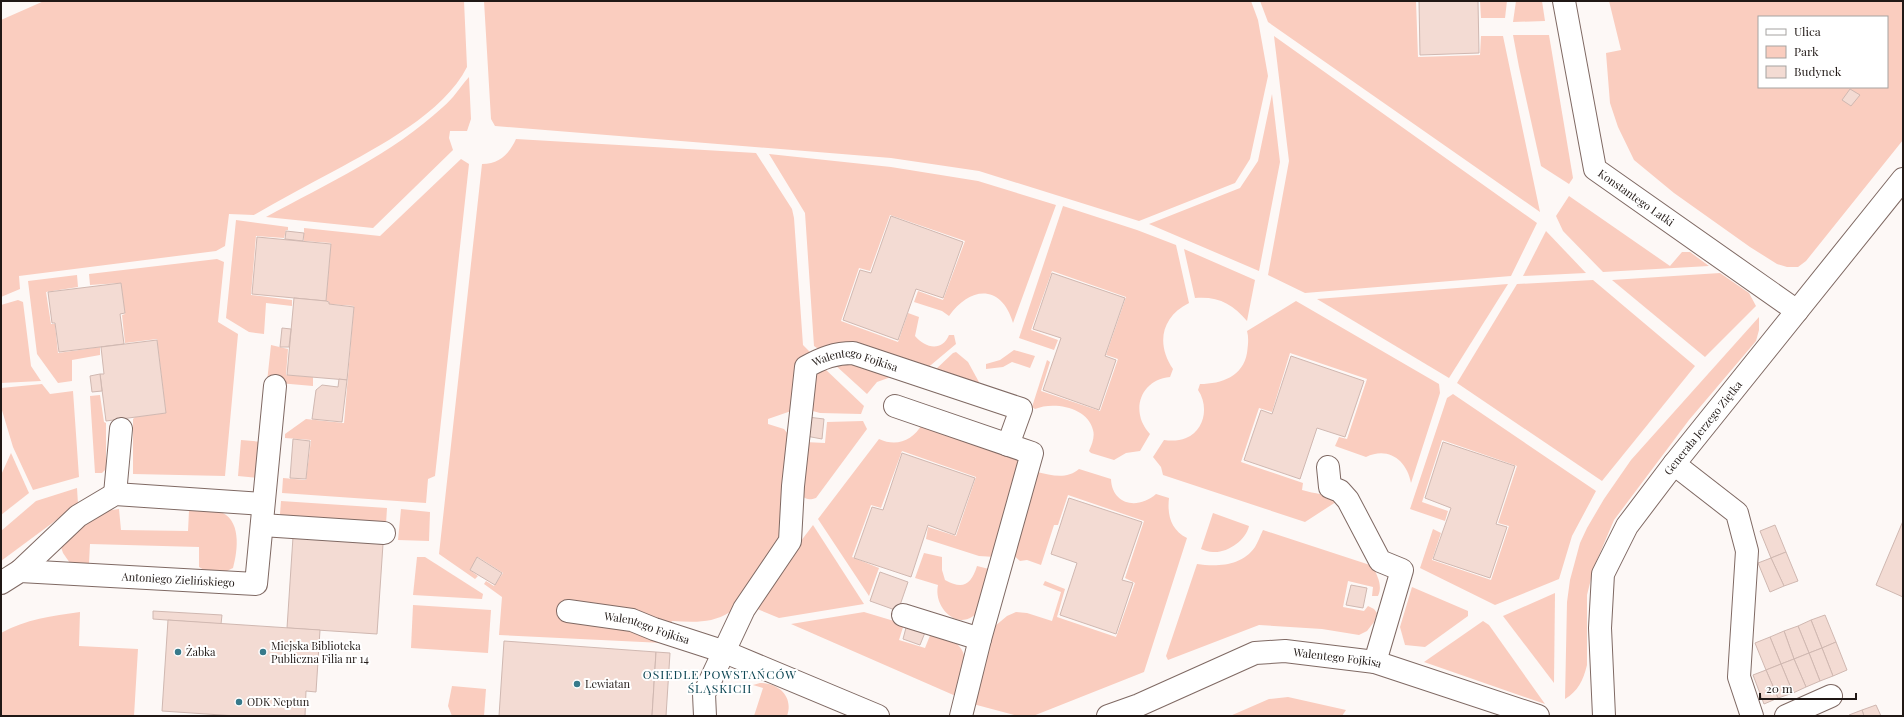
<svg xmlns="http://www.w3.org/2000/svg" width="1904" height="717" viewBox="0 0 1904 717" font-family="'Playfair Display',serif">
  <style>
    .green { fill: #facdbf; fill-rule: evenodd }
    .building { fill: #f3dbd3; stroke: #d0b8b1 }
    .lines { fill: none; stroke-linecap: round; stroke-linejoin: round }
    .minor-casing { stroke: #7f6963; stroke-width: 24 }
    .minor { stroke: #fff; stroke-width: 22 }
    .poi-dot { fill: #377a8b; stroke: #fff; stroke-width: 1.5 }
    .labels { text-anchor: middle; stroke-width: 4; stroke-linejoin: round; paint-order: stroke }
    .street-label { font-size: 11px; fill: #201815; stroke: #fff }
    .poi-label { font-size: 11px; fill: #201815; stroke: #fff; text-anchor: start }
    .neighbourhood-label { font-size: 12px; letter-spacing: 1px; fill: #0a4452; stroke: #fff }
  </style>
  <rect width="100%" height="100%" fill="#fdf8f6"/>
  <g class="green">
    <path d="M 44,1 L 464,1 L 467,67 C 444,113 378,147 334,171 C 307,185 280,200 254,215 L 229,214 L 225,246 L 216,251 L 19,276 L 20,289 L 1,297 L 1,20 Z"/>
    <polygon points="484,1 1251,1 1258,20 1268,76 1250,159 1235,183 1139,221 979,171 891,158 495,126 491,119"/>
    <polygon points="1260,1 1416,1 1418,57 1480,55 1481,36 1503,36 1540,212 1268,22"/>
    <polygon points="1480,1 1507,1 1505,18 1481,18"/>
    <polygon points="1516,1 1542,1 1545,21 1513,22"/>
    <path d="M 1609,1 L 1903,1 L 1903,140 L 1806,261 L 1798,267 L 1787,267 L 1777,264 L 1750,247 L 1674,193 L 1634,160 L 1618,127 L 1610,103 L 1606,53 L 1621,50 ZM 1759,17 L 1887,17 L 1887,87 L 1759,87 Z"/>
    <polygon points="1513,35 1549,35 1573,178 1569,184 1541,166 1519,67"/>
    <polygon points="1274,36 1537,223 1511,276 1305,293 1268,275 1289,161"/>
    <path d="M 469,77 L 471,119 L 467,131 L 450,131 L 449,138 L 453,150 L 373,228 L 266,217 C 327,184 392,154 443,107 C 453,99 460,87 469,77 Z"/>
    <polygon points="1272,94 1280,162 1259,271 1149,224 1240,188 1258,161"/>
    <path d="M 516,139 L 756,153 L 792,209 L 794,218 L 803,345 L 814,356 L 794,410 L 768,419 L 768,424 L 784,429 L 788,434 L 779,541 L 730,612 C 711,624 693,622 672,621 L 663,643 L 499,635 L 502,597 L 484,584 L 486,581 L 494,586 L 503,573 L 478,557 L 470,570 L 478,576 L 475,579 L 439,554 L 482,164 C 500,164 509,154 516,139 Z"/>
    <path d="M 769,154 L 891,167 L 978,181 L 1056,205 L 1013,323 C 1002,285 971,285 949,316 L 942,311 L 914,302 L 918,291 L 943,300 L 965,241 L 890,215 L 870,271 L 859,268 L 841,321 L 898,342 L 908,313 L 919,317 L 915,336 C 925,348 942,352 949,335 L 954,335 L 956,344 L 925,370 L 823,352 L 814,346 L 805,213 Z"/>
    <polygon points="461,159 469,164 435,476 428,479 426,503 282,493 283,478 306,480 311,440 285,438 285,434 306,419 344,423 354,306 329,304 329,301 326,301 331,243 304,241 304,228 380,236"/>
    <polygon points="1569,196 1670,266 1682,252 1690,252 1709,266 1603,272 1563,231 1556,216"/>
    <path d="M 1063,206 L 1137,230 L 1176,245 L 1189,303 C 1161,317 1156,344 1173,369 L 1170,377 C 1139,380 1130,413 1150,434 L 1140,451 L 1126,453 L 1114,460 L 1091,453 L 1089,451 C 1092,444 1095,437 1093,430 C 1088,407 1053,401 1035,409 L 1032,407 L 1047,360 L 1050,362 L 1041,391 L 1100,411 L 1118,359 L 1106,355 L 1126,297 L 1052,271 L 1031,330 L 1058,340 L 1054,350 L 1019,338 Z"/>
    <polygon points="236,220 288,227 288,230 286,230 284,238 256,236 251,295 292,300 292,306 266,303 264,334 249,332 226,318"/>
    <polygon points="1546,231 1586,273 1523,276"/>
    <path d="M 1184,249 L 1255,280 L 1247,321 C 1233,304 1218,296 1195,298 Z"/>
    <polygon points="217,259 224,262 218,322 238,334 225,476 133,474 133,419 135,417 166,413 157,339 125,343 122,315 125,314 121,283 90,285 89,274"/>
    <polygon points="1720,273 1749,293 1756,306 1705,357 1612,280"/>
    <polygon points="77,275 78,287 46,292 51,324 55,324 58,353 100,347 100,355 72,360 72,381 58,383 37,354 28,281"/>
    <polygon points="1593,280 1695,366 1602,481 1457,383 1517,284"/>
    <polygon points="1508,284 1449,378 1317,299"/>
    <polygon points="18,300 23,302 31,366 41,381 1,383 1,305"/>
    <path d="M 1296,301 L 1439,384 L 1440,393 L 1411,483 C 1407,460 1388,446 1366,457 L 1335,446 L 1339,437 L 1347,439 L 1367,379 L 1290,353 L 1272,412 L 1259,408 L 1241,462 L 1303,483 L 1302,490 C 1315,494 1327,494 1339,500 L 1305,522 L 1163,475 L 1161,467 L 1153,457 L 1164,440 C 1171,441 1179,441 1186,438 C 1205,430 1209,406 1198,390 L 1200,384 C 1222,384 1243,376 1247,353 C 1248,345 1249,338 1247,331 Z"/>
    <path d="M 1759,317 L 1759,330 L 1756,341 L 1689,420 L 1614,520 L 1594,567 L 1587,595 L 1587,665 C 1583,681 1578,691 1565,699 L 1567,602 L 1570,580 L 1580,543 L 1587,528 L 1604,499 L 1631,460 Z"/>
    <polygon points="271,345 288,349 286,375 313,377 313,386 267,382"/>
    <polygon points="1014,350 1035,356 1030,368 1012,362 1003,367 986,369 986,364 1000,360"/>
    <polygon points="956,352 968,362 980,384 933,372 953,353"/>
    <polygon points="846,360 891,377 877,382 867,394 834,364"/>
    <polygon points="824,368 864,406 861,414 820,413 809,410 813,376"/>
    <polygon points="42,384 50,394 73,391 79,477 33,490 13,447 1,407 1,388"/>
    <polygon points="1453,394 1596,491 1572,536 1559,579 1495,605 1420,568 1433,529 1441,533 1432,560 1491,580 1509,526 1498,523 1517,466 1442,440 1422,502 1448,511 1445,521 1410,509 1447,398"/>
    <polygon points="100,395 104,422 106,423 106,469 102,473 95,473 90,396"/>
    <path d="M 863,421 L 867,429 L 816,498 C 810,500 807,500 802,496 L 805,442 L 825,443 L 827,422 Z"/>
    <path d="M 922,424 L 1022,457 L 995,557 L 979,556 L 926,539 L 928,527 L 956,536 L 976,477 L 902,451 L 881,508 L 871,505 L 852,557 L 879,568 L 869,596 L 818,519 L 879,439 C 896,447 913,441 922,424 Z"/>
    <polygon points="241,440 263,442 259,478 238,476"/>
    <polygon points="11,453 29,493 1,515 1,475"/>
    <path d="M 1079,469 L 1111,479 C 1112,505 1138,510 1156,494 L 1169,498 C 1167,515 1171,530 1187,538 L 1144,672 L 1033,716 L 1018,716 L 973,704 L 995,626 L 1007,616 L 1016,612 L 1027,613 L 1052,621 L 1061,592 L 1043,585 L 1045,581 L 1065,589 L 1057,617 L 1116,637 L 1135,583 L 1125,578 L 1144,521 L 1068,495 L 1058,525 L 1054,525 L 1041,565 L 1027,560 L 1020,561 L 1012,554 L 1037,472 C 1051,475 1066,480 1079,469 Z"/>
    <polygon points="77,488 78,504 1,561 1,531 36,501"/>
    <polygon points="281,501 387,508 386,524 283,517 280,514"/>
    <path d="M 119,509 L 121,530 L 188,531 L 189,511 C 198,511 209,509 218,511 C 242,518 238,550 233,568 C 218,576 213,576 199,567 L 199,547 L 90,544 L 89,563 L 86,566 L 72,566 L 63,553 L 61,547 L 98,512 Z"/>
    <polygon points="401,509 430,512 429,541 398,540"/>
    <path d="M 1213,513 L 1249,526 C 1246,540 1228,553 1213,552 C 1209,552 1204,550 1201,549 Z"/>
    <polygon points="813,525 864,604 779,618 755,608 764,590"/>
    <path d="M 1263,530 L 1373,566 C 1377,576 1383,585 1378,596 L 1372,596 L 1373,587 L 1348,581 L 1343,607 L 1364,611 L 1368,606 L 1374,609 L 1377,613 L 1374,622 L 1367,631 L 1359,635 L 1322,629 L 1259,625 L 1168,660 L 1166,656 L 1197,564 C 1217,567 1242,566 1255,547 C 1258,542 1260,536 1263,530 Z"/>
    <path d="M 924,553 L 942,557 L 942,570 L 945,580 C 963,590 971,585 977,566 L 993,570 C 990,578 981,608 977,613 C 958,632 933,608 938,585 L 915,578 Z"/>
    <polygon points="417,557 425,557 483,594 482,599 413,595"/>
    <polygon points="1412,587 1468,611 1468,616 1425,647 1405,645 1400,627"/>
    <polygon points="1555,593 1554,683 1503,616"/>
    <polygon points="413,605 491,610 488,653 411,648"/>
    <path d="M 80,612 L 79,646 L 138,649 L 134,716 L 1,716 L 1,633 C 26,619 52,616 80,612 Z"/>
    <path d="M 864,612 L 904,624 L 899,640 L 925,648 L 931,633 C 937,635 946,636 952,640 C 974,654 963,677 958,697 L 791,624 Z"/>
    <polygon points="1483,621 1489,625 1545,704 1424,662"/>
    <path d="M 760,683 C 778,683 794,696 787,716 L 754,716 L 763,688 L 753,685 Z"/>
    <polygon points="452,686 486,689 484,716 452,716 448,706"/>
    <polygon points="1288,697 1346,710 1342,716 1230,716 1269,699"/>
  </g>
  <g class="building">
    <polygon points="1419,1 1478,1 1479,53 1420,55"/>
    <polygon points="1850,89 1860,95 1851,106 1842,100"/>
    <polygon points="891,216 963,242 943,298 916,289 898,340 843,320 860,270 871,273"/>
    <polygon points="286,231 304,233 303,241 285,239"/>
    <polygon points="257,237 331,244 326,301 252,294"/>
    <polygon points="1052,273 1125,298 1105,356 1116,360 1099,410 1043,390 1061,338 1033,329"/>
    <polygon points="121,283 125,313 120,314 124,344 59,352 55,323 52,323 48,292"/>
    <polygon points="294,298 326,301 329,302 329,304 354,307 347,380 287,375"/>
    <polygon points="282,328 291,329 289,347 280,347"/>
    <polygon points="157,340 166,413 106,421 100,374 104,374 101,347"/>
    <polygon points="1291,356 1364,381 1345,437 1317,428 1300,479 1244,460 1261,410 1272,414"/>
    <polygon points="100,374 102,391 92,392 90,376"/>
    <polygon points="339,379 347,380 342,422 312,419 316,390 322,385 338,387"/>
    <polygon points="808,417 824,419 822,439 806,436"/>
    <polygon points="293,439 310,441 306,479 290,478"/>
    <polygon points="1443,442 1515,466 1496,524 1507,527 1490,578 1433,559 1451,508 1425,498"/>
    <polygon points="902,453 975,478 955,535 928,525 911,577 854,558 872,507 883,510"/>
    <polygon points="1069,498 1142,522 1122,580 1133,583 1116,634 1060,615 1077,563 1051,554"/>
    <polygon points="1903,521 1903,597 1876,585"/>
    <polygon points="1775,525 1786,552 1771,558 1760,531"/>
    <polygon points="293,537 383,544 377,634 287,628"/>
    <polygon points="1786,552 1798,581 1784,586 1771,558"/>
    <polygon points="477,557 502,573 495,585 470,570"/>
    <polygon points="1771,558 1784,586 1770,592 1758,563"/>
    <polygon points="880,572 908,582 898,611 870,601"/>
    <polygon points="1351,585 1367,588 1363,608 1346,605"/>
    <polygon points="153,611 222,615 221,624 153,619"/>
    <polygon points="1825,615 1836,642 1822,648 1811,620"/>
    <polygon points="168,620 320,630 316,692 306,691 305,716 236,716 162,711"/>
    <polygon points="1811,620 1822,648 1809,653 1798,626"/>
    <polygon points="907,624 926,630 920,645 903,639"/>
    <polygon points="1798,626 1809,653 1794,659 1784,631"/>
    <polygon points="1784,631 1794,659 1781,664 1770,637"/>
    <polygon points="1770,637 1781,664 1766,670 1755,643"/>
    <polygon points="504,641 656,652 652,716 499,716"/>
    <polygon points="1836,642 1847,670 1833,676 1822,648"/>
    <polygon points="1822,648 1833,676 1820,681 1809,653"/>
    <polygon points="656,652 670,653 666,716 652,716"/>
    <polygon points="1809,653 1820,681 1806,687 1794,659"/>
    <polygon points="1794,659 1806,687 1793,693 1781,664"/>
    <polygon points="1781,664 1793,693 1778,698 1766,670"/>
    <polygon points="1766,670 1778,698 1764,704 1753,675"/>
    <polygon points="1876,705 1881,716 1864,716 1862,710"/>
    <polygon points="1862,710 1864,716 1849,716 1849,715"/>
  </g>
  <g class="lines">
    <g class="minor-casing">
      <g id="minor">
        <path id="s1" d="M 1564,1 L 1595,169 L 1797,311"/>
        <polyline points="895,406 1032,453 980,639 961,716"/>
        <polyline points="1674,464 1737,513 1747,551 1739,677 1752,716"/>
        <polyline points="1328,467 1330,487 1340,491 1348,500 1380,561 1402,570 1375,662"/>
        <polyline points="115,494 121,429"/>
        <polyline points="262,525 384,533"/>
        <polyline points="20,571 78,516 115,494 263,504"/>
        <path id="s2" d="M 1,583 L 20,571 L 256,584 L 275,386"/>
        <path id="s3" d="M 568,611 L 632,620 L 654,629 L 725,652 L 878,716"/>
        <polyline points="903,615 980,639"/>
        <path id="s4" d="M 705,716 L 704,694 L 744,609 L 790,541 L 793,486 L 806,367 C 822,358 835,353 853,353 L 1021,409 L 1008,445"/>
        <path id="s5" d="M 1108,716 L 1139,705 L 1255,653 L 1285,651 L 1375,662 L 1538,716"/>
        <path id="s6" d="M 1604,716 L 1600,628 L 1603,574 L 1627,526 L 1674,464 L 1903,179"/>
        <polyline points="1786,716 1831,696"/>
      </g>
    </g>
    <use href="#minor" class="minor"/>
  </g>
  <g class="poi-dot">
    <circle cx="178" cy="652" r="4"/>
    <circle cx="263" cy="652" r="4"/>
    <circle cx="577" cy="684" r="4"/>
    <circle cx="239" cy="702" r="4"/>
  </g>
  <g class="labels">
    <g class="street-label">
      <text dy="4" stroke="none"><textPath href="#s1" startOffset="221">Konstantego Latki</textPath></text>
      <text dy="4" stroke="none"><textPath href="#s4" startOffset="425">Walentego Fojkisa</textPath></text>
      <text dy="4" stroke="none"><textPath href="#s6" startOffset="320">Generała Jerzego Ziętka</textPath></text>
      <text dy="4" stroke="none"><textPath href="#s2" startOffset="181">Antoniego Zielińskiego</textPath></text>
      <text dy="4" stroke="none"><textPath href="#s3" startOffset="81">Walentego Fojkisa</textPath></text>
      <text dy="4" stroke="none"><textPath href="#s5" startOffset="243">Walentego Fojkisa</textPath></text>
    </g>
    <g class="poi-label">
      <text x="271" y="650">Miejska Biblioteka<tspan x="271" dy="13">Publiczna Filia nr 14</tspan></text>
      <text x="186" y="656">Żabka</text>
      <text x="585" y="688">Lewiatan</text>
      <text x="247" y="706">ODK Neptun</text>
    </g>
    <g class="neighbourhood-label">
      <text x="720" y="679">OSIEDLE POWSTAŃCÓW<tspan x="720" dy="14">ŚLĄSKICH</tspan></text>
    </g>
  </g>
  <rect width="1904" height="717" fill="none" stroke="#201815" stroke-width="4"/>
  <rect x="1758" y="16" width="130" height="72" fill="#ffffff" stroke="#a6a3a1"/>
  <rect x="1766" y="29" width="20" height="6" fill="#ffffff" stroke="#a6a3a1"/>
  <text x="1794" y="36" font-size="12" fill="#201815">Ulica</text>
  <rect x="1766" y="46" width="20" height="12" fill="#facdbf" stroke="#a6a3a1"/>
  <text x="1794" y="56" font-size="12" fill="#201815">Park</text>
  <rect x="1766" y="66" width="20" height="12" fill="#f3dbd3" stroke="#a6a3a1"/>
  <text x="1794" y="76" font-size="12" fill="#201815">Budynek</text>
  <path d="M1760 693v6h96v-6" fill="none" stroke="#201815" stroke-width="2"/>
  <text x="1766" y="693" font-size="12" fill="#201815" stroke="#ffffff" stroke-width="3" paint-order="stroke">20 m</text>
</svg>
